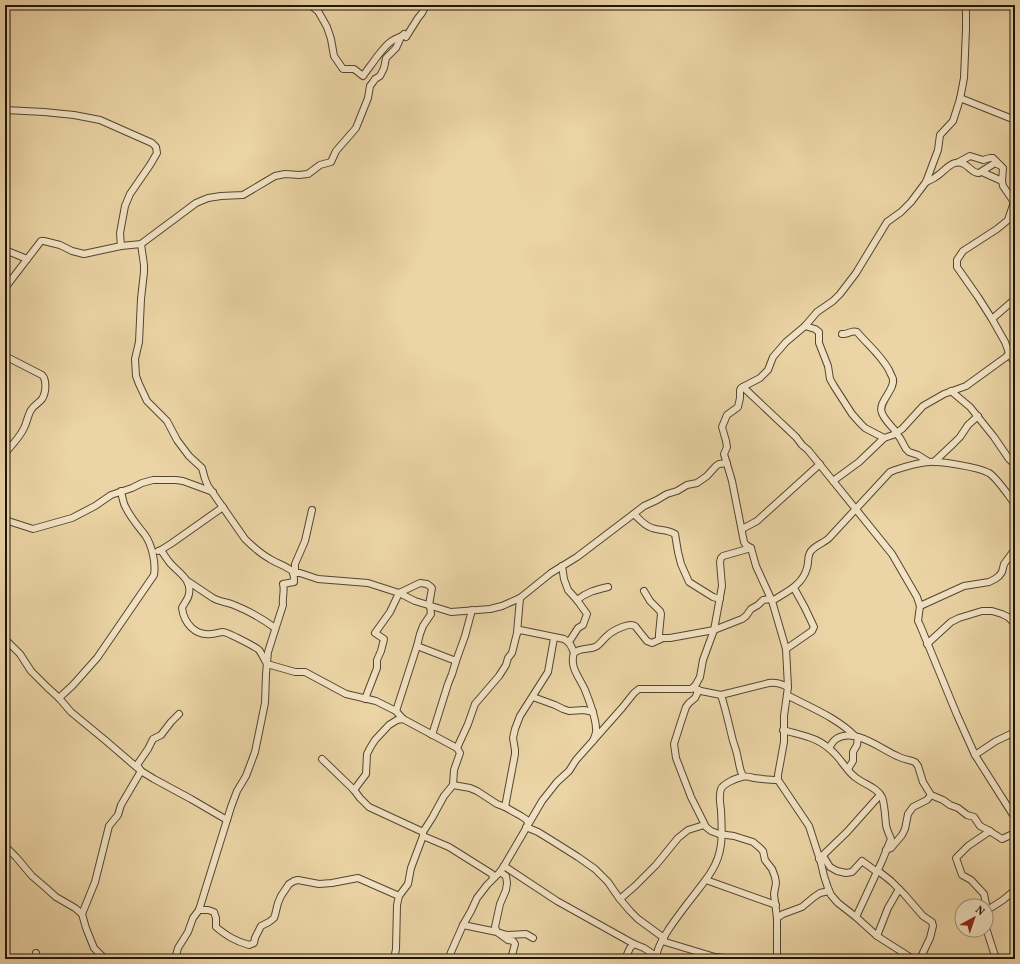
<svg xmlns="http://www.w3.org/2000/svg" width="1020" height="964" viewBox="0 0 1020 964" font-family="Vollkorn,serif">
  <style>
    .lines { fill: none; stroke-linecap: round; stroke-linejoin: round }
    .minor-casing { stroke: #534530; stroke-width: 8 }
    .minor { stroke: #f2e3c4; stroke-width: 6 }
  </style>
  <rect width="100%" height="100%" fill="#ebd4a5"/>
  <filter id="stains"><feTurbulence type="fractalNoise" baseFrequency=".005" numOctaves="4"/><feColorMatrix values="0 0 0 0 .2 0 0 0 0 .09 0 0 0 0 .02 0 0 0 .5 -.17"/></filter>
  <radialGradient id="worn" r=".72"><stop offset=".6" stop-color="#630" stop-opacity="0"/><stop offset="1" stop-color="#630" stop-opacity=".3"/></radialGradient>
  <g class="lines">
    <g class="minor-casing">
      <g id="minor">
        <path d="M 310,5 L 318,11 L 327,27 L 331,39 L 334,56 L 343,69 L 354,69 L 363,76 C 367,70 372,64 376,58 C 385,47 388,41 402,36"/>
        <polyline points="960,98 1015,120"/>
        <polyline points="5,110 44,112 74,115 100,120 152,143 156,147 157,153 150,165 130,194 125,206 120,233 121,246"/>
        <polyline points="959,162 970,156 983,160 990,158 993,158 1000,165"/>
        <polyline points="982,172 1002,181"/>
        <path d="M 926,182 C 930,180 934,179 937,176 C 945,171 953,158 964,164 C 970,167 972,173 979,173 L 995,163 L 1001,166 L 1003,168 L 1002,181 L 1003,186 L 1014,202 L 1008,220 L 997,229 L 963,251 L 957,260 L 957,267 L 978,297 L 992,319 L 1005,342 L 1009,353 L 1015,364"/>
        <path d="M 141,244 L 144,265 L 144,272 L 141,299 L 139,342 L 135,359 L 136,376 L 139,384 L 147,401 L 167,421 L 177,440 L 189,456 L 202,468 L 205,479 L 208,486 L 245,539 C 253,547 261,554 270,559 C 276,563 289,567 293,572 C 294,575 294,579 294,582 L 283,584 C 285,591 282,597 283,605 L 268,652 L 266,674 L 265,703 L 255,752 L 246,776 L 237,791 L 231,807 L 199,910 L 193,918 L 188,932 L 178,948 L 175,959"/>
        <polyline points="5,250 27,259"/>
        <polyline points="5,288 41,241 44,241 60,245 72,251 84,254 121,246 141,244 196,203 208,198 221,196 243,195 275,176 285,174 299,175 308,174 320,165 331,162 336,151 356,128 368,98 370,86 373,82 375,79 380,76 384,68 386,58 396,48 401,37 404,34 406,37 418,18 422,13 426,5"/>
        <polyline points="992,319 1015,299"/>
        <polyline points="805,326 815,329 819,332 819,343 828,366 830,379 834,386 852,414 860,423 865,428 884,438"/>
        <path d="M 842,334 C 847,335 851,330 857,332 C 869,346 880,354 889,370 C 890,373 892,376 893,379 C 895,390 877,403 882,413 C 885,421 892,426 897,433"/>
        <path d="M 5,356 L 42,375 C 47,380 46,393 42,399 C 39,403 34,405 31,410 C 28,415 27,422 24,428 C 20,437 12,445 5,453"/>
        <polyline points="743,387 796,437 802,445 808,450 892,554 917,597 920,606 918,621 920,625 957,715 975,755 1015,818"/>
        <polyline points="951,391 970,407 994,437 1009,459 1015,465"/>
        <polyline points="896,433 900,438 906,449 909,452 918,455 929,462"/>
        <polyline points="934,462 954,443 960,437 968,425 978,416"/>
        <polyline points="833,481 859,462 884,438 893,435 902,429 923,406 944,394 966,386 1006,357 1009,353"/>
        <path d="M 634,514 C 639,519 645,526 652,528 C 661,531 667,529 675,534 L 678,552 L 681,564 L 689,582 L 713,597 L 720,599"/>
        <polyline points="5,520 33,529 72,518 95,506 111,495 132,488 142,483 153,480 176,480 183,481 213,492"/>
        <polyline points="742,529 757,521 820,464"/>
        <path d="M 161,550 C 164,555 167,559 170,563 C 179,573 192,580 189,594 C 188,600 184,603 182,608 C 184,623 195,636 211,634 C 215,634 220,632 223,632 C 227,632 256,647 259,650 C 262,654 264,659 267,664 L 295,672 L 305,672 L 346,694 L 376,701 L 396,711 L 403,719 L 457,748"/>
        <polyline points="158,551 161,550 172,543 223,507"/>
        <polyline points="562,566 564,579 568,590 577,600 587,614 583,625 578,628 569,642"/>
        <polyline points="295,572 295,564 305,541 312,510"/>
        <polyline points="293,573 300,573 318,579 368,583 399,593 415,601 451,612 490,609 502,606 520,598 551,573 577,557 644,506 657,500 667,494 677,491 687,485 697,483 707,476 716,466 719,464 727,463"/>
        <path d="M 189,582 L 213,598 C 220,602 227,602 234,605 C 249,611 263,619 275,628"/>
        <polyline points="644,591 650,601 660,611 661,614 659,634 659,639"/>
        <path d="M 577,600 C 587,592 595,590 608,587"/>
        <path d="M 772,601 C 786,592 802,586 807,568 C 809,562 807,556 811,551 C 816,545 824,543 829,538 L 890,472 L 895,470 C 904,467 918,463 928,462 C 940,461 978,467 989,473 C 997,478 1008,495 1015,504"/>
        <polyline points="920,606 964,586 989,582 995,579 999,576 1002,572 1004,564 1015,549"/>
        <polyline points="517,633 520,598"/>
        <polyline points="5,639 20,654 31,671 47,687 59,698 71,712 105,740 141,771 154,779 191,799 227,820"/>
        <polyline points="927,644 951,622 959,618 982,611 992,611 1002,614 1008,617 1013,622 1015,622"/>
        <polyline points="417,646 456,661 452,674 448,684 432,735"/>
        <polyline points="786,649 812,631 814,627 805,608 794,588"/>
        <path d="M 574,653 C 580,647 588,650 595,647 C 600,645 603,639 607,636 C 612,631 629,622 635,626 L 647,641 L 652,643 L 663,638 L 670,638 L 714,630 L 742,619 L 746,616 L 751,609 L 758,605 L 763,600 L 770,599"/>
        <polyline points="456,661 465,636 472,610"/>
        <polyline points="695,686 700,677 703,660 714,630 722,586 720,562 721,558 723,556 751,548"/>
        <polyline points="699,690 695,698 689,703 686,707 681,722 674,744 676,758 691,797 706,827 711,831 719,834 734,836 753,842 759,847 763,851 765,860 772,869 775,877 776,883 774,894 777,918 777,959"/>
        <path d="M 721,695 L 769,683 C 777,682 781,684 788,687"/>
        <path d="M 787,695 C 809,707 836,717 855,736"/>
        <polyline points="533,697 555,705 563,709 569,711 584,710 593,712"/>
        <path d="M 59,698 L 73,685 L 97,658 L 154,575 C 156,563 152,545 145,535 C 138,526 130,517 125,506 C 123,502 122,496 121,491"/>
        <polyline points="365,699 377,668 377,660 381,651 384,639 375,633 390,612 399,593 420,583 427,584 431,587 432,588 429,605"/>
        <polyline points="396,711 417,646 420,634 423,626 431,614 430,606"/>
        <path d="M 783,730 C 804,736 819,737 835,754 C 842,761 847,771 855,777 C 863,784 877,787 882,797 C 885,806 885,816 886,825 C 887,830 889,834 891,839 L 882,861 L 856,917"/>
        <path d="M 829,748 C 831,745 833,741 836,739 C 854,727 881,749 897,756 C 903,759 909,760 915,762 L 918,766 L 923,782 L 931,795 L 943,800 L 950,805 L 958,808 L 967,815 L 974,817 L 980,826 L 988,830 L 1002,839 L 1015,833"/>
        <polyline points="975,755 996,741 1015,732"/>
        <polyline points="322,759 354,790 360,798 369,807 423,832"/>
        <polyline points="848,769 853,761 853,752 857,745 858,737"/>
        <polyline points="453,785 470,788 477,791 497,804 505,807 521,816 527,820 528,824"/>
        <polyline points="354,790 366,774 367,754 370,748 375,740 389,725 397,720 403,719"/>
        <polyline points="505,807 515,754 515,750 513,738 515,729 520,716 548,672 554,638"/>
        <polyline points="526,827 538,832 551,840 578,857 595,869 608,882 619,898 630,911 638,919 664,938"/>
        <polyline points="423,836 449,847 492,874 493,878"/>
        <polyline points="5,846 16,857 32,876 46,888 56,897 75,908 82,914 86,928 94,948 105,959"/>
        <polyline points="886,850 891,848 902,835 905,829 908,814 913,807 927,800 931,795"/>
        <polyline points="823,856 830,867 837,871 846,873 852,872 862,861 877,872"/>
        <polyline points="819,859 847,832 880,795"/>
        <polyline points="504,866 557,901 634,944 644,948 656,956"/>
        <polyline points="877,870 891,881 904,894 923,916 932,922 933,926 930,938 920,959"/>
        <polyline points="500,872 506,876 507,883 506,890 500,904 495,927 497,932 507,935 526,934 533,938"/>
        <polyline points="706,880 776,905"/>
        <polyline points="620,899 635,886 656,865 678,838 688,830 704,825"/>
        <polyline points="987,909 984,894 971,880 962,875 956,858 968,846 990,831"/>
        <path d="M 199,910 L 208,910 L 214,912 L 216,918 L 216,927 C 227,936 235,941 249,945 L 254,943 L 255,938 L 261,926 L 269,922 L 274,918 L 275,915 L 278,903 L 281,896 L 289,884 L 294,881 L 298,880 L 319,884 L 332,883 L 358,878 L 399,896"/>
        <polyline points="986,911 1003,900 1015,890"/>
        <polyline points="82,914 95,882 109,826 118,815 121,805 141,771 137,765 148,749 153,739 161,735 171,722 179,714"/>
        <polyline points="777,918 783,914 802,907 814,897 820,893 829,891"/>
        <polyline points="463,925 497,932 508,940 513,941 515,944 511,959"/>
        <polyline points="986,928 996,959"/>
        <polyline points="877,936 888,908 899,889"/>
        <polyline points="662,941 715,957 735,959"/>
        <polyline points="36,953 37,959"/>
        <path d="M 394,959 L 396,949 L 397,905 L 399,896 L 408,884 L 411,868 L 423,836 L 423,832 L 432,818 L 444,796 L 453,785 L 454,770 L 460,753 L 457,748 L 468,724 L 475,704 L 499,676 L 506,665 L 508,658 L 512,653 L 517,633 L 520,630 L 564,639 C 570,642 572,647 574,653 C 569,667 580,678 585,690 C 589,700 596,719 596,729 C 597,733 594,738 593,741"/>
        <path d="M 448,959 L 463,925 L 471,911 L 477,898 L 487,885 L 500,872 L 504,866 L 542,801 L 557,782 L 569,771 L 576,760 L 622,708 L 634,693 L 639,689 L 691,689 L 695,686 L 696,690 L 721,695 C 726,710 729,725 733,741 C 735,747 737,752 738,759 C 740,766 739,769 743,776"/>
        <polyline points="625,959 630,948 634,944"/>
        <path d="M 657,959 C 652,942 701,889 711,872 C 724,852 722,833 721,810 C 720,804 719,795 721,789 C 723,784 736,778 742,777 C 745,776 750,777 754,778 C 762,779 770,780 778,780"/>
        <polyline points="913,959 877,936 856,917 838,903 831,895 828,888 824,876 821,863 809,826 778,780 778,775 784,742 784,716 788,687 786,649 772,601 756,566 751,548 746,545 744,542 732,481 724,454 727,447 726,441 722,427 727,415 738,407 740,398 740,390 741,388 760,378 768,370 773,357 786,342 805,326 817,312 833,301 840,294 856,273 887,222 901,212 911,202 926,182 938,150 940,135 953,121 960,99 964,78 966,29 966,12 965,5"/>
      </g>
    </g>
    <use href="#minor" class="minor"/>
  </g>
  <rect width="1020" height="964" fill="none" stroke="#ebd4a5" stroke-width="20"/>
  <rect x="6" y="6" width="1008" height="952" fill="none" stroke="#201509" stroke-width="2"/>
  <rect x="10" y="10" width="1000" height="944" fill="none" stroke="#201509"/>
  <g transform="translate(974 918) rotate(40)"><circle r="19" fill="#f2e3c4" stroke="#9e9179"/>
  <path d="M0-3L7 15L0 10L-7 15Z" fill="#8f2418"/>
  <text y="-6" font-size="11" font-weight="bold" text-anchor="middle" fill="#201509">N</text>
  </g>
  <rect width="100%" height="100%" filter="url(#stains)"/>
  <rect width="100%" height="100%" fill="url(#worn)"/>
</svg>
